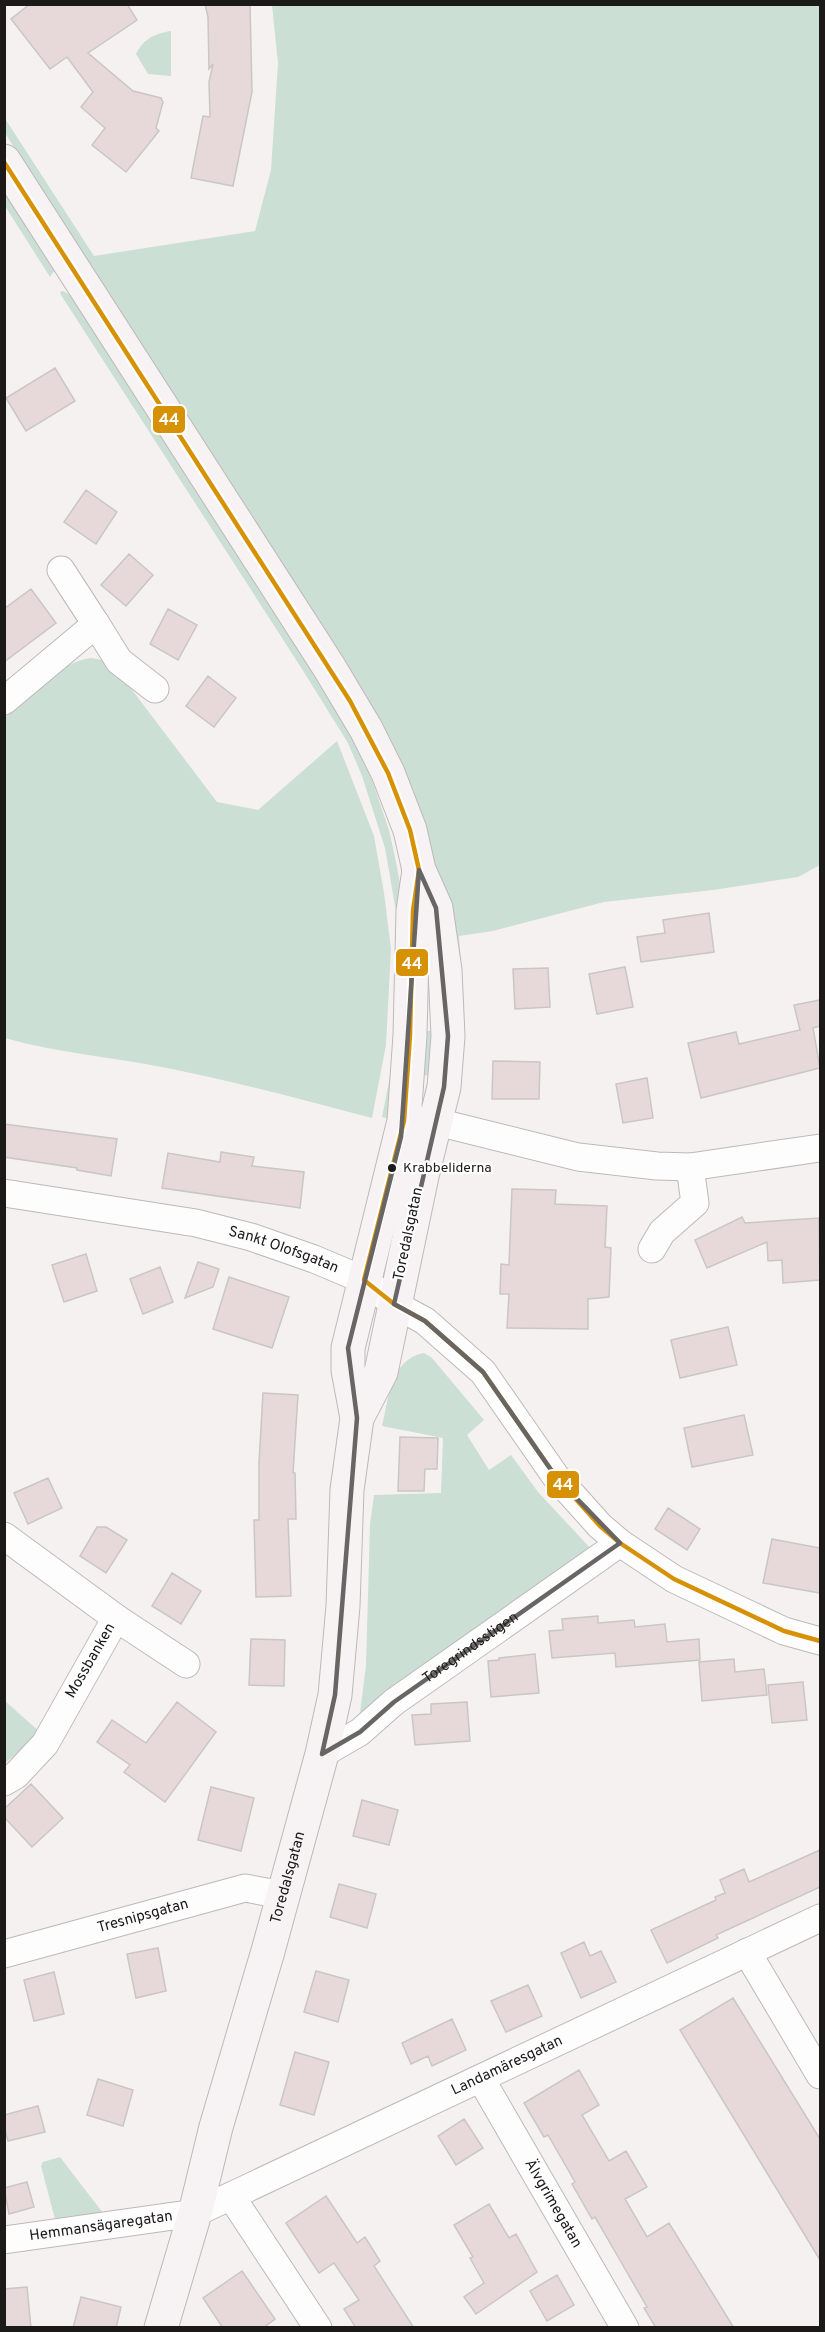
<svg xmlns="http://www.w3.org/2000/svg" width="825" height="2332" font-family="Overpass,sans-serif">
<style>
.green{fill:#cbdfd4}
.building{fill:#e7d9da;stroke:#cac6c6;stroke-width:1.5}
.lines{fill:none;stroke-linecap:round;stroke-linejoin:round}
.street-casing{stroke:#bdb9b9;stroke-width:29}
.secondary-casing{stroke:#bdb9b9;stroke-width:35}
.street{stroke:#fefdfd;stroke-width:27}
.secondary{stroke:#f7f2f3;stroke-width:33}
.bus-1-casing{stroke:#fefefe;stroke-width:9}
.bus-1{stroke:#d69104;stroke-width:4.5}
.marked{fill:none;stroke:#686565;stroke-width:4.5;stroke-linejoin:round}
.bus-dot{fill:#1c1919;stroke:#fefefe;stroke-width:2}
.labels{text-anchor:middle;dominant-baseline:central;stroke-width:4.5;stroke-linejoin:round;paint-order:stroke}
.bus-label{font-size:14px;fill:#1c1919;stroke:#fefefe;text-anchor:start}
.street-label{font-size:15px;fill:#1c1919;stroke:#fefefe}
.line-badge{stroke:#fefefe;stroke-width:2}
.badge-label{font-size:16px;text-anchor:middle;font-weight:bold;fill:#fff}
</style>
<rect width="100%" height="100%" fill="#f6f1f1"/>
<path class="green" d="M 272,5 L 820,5 L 820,865 L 798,877 L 713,890 L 604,902 L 493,931 L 459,936 L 461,965 L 445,912 L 215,460 L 5,133 L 4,117 L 94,256 L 255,231 L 271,170 L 278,63 Z
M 171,31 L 171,76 L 148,74 L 136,54 C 144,39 153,34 171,31 Z
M 4,191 L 52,266 L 54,271 L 50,277 L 5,206 Z
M 63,291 L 72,296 L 324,687 L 349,730 L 372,780 L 389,830 L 396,862 L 401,889 L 395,1120 L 382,1117 L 395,1051 L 397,917 L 385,848 L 362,776 L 348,743 L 302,669 L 61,295 L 60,292 Z
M 91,658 L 102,660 L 117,670 L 217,802 L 258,810 L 337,741 L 374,836 L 384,893 L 391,949 L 386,1045 L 372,1118 C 304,1100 236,1082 167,1068 C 113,1057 57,1053 5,1038 L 4,717 C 30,695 56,663 91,658 Z
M 426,1031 L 433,1031 L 429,1076 L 423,1075 Z
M 424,1353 L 432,1358 L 484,1420 L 467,1435 L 489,1470 L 511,1455 L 538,1492 L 593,1551 L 359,1721 L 366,1665 L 370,1524 L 374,1495 L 441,1493 L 443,1438 L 382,1426 C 389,1399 390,1359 424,1353 Z
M 5,1701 L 41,1733 L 5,1763 Z
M 60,2157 L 103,2213 L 56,2223 L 41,2166 L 43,2162 Z"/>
<path class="building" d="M 30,4 L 127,4 L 137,20 L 88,53 L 133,91 L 161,98 L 163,102 L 156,128 L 159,131 L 126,172 L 92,145 L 105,128 L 81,107 L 93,92 L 67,57 L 50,69 L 11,19 Z
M 205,4 L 250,4 L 252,92 L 233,186 L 191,178 L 203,116 L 210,117 L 209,82 L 213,64 L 209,69 L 208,17 Z
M 55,368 L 75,401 L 26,431 L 6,398 Z
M 86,490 L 117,512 L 96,544 L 64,522 Z
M 129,554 L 153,575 L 126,606 L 101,585 Z
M 31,589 L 56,623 L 4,662 L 4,609 Z
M 168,609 L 197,625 L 178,660 L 150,644 Z
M 208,676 L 236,698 L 214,727 L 186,706 Z
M 709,913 L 714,952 L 641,962 L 637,937 L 665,933 L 663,920 Z
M 625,967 L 633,1007 L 597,1014 L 589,974 Z
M 548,968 L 550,1007 L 515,1009 L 513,969 Z
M 820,1000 L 820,1026 L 813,1028 L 820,1068 L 701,1098 L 688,1043 L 736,1032 L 739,1044 L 800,1030 L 794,1005 Z
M 493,1061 L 540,1062 L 539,1099 L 492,1099 Z
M 647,1078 L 653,1118 L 623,1123 L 616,1084 Z
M 4,1124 L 117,1139 L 111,1176 L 77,1170 L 77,1168 L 4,1157 Z
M 221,1152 L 254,1157 L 252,1166 L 304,1172 L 300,1208 L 162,1188 L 168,1153 L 220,1162 Z
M 512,1189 L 556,1190 L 555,1204 L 607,1206 L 605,1247 L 611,1248 L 609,1297 L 588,1299 L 588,1329 L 507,1328 L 509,1294 L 500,1294 L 501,1264 L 509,1265 Z
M 742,1217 L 745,1223 L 819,1218 L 820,1280 L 783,1283 L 782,1260 L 768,1261 L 767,1242 L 707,1268 L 695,1240 Z
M 86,1254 L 97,1291 L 64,1302 L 52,1265 Z
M 198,1262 L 219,1269 L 213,1287 L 185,1298 Z
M 160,1267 L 173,1302 L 143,1314 L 130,1279 Z
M 229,1277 L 289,1297 L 272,1348 L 213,1329 Z
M 728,1327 L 737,1365 L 680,1378 L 671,1340 Z
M 263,1393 L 298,1395 L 293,1473 L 295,1473 L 296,1519 L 288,1519 L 291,1596 L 256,1597 L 254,1520 L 259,1520 L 259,1463 Z
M 744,1415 L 753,1455 L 692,1467 L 684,1428 Z
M 400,1437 L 438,1438 L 437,1469 L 425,1469 L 424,1491 L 398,1491 Z
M 48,1478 L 62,1508 L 28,1524 L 14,1493 Z
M 668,1508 L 700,1529 L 687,1550 L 655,1529 Z
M 97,1527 L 106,1527 L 127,1540 L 106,1573 L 80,1556 Z
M 772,1539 L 820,1548 L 820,1593 L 763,1583 Z
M 172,1573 L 201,1591 L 181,1624 L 152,1606 Z
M 598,1616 L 598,1623 L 634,1620 L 635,1627 L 665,1624 L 667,1642 L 699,1639 L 700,1660 L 616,1667 L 615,1653 L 552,1658 L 549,1631 L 563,1630 L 562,1619 Z
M 251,1639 L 285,1640 L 284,1686 L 249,1685 Z
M 535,1654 L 539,1693 L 491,1697 L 488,1661 L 499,1660 L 499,1658 Z
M 734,1659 L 735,1672 L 764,1669 L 767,1695 L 702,1701 L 699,1662 Z
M 803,1682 L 807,1720 L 772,1723 L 768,1685 Z
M 177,1702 L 216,1732 L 165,1802 L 124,1772 L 130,1765 L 97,1742 L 112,1720 L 146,1743 Z
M 467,1702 L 470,1741 L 415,1745 L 412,1715 L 431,1714 L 431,1704 Z
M 31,1784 L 63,1818 L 32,1847 L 4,1817 L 4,1809 Z
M 211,1787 L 254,1798 L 241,1851 L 198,1840 Z
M 362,1800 L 398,1810 L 389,1845 L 353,1836 Z
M 820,1850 L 820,1887 L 716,1935 L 718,1938 L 667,1963 L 651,1930 L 716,1900 L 715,1897 L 725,1893 L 720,1880 L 744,1869 L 749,1882 Z
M 339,1884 L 376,1894 L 367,1928 L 330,1917 Z
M 584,1942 L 590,1956 L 601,1951 L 616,1982 L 581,1998 L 561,1953 Z
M 158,1948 L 166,1991 L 136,1998 L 127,1954 Z
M 316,1971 L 349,1980 L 338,2022 L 304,2012 Z
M 54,1972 L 64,2014 L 34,2021 L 24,1980 Z
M 528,1985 L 542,2016 L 506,2032 L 491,2001 Z
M 733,1998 L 820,2139 L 820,2260 L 680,2030 Z
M 452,2019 L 466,2050 L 432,2066 L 428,2056 L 411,2064 L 402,2043 Z
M 295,2052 L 329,2062 L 314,2115 L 280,2105 Z
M 579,2070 L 599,2105 L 582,2115 L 609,2161 L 626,2151 L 647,2187 L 625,2199 L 647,2237 L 669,2223 L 734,2328 L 656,2328 L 644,2308 L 647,2307 L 617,2255 L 595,2217 L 592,2219 L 572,2184 L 575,2182 L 548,2135 L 544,2137 L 524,2103 Z
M 98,2079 L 133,2090 L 123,2126 L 87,2115 Z
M 38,2106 L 45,2132 L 8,2141 L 4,2126 L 4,2115 Z
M 464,2119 L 483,2148 L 456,2165 L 438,2136 Z
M 27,2182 L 34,2207 L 9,2214 L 4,2188 Z
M 326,2196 L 357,2243 L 365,2237 L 380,2261 L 374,2266 L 414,2328 L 356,2328 L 344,2309 L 359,2300 L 334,2263 L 319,2273 L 286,2223 Z
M 489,2204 L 509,2238 L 516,2234 L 537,2272 L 476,2314 L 464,2297 L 484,2283 L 470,2258 L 473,2257 L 454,2225 Z
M 242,2271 L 275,2319 L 263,2328 L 223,2328 L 203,2298 Z
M 557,2275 L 574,2305 L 547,2321 L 530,2291 Z
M 27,2287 L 31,2328 L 4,2328 L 4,2289 Z
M 81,2297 L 121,2307 L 116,2328 L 73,2328 Z"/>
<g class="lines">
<g class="street-casing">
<g id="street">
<path d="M 61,570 L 96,624"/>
<path d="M 4,701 L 96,624 L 119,661 L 155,689"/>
<path d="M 417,1120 L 437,1122 L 578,1157 L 657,1166 L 690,1167 L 820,1148"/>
<path id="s1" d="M 4,1193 L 196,1223 L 251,1237 L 314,1259 L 364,1280 L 394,1304 L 425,1321 L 483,1372 L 556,1477 L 600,1526 L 620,1543 L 674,1579 L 784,1631 L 820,1641"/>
<path d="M 652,1249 L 662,1232 L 695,1203 L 690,1167"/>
<path d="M 4,1536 L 116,1618 L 45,1744 L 16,1775 L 4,1782"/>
<path d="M 116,1618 L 186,1664"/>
<path id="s2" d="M 322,1754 L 360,1732 L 394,1702 L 620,1543"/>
<path d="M 747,1952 L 820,2075"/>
<path id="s3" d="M 4,1954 L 245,1888 L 283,1895"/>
<path id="s4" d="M 481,2079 L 625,2328"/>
<path d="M 231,2196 L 318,2328"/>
<path id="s5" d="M 4,2240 L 195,2213 L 820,1918"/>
</g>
</g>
<g class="secondary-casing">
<g id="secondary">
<path d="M 4,161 L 329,667 L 366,729 L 388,773 L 410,830 L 419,870 L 436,908 L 445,970 L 448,1036 L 444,1087 L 422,1176 L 381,1372 L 357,1418"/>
<path id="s6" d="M 161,2328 L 195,2213 L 216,2127 L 268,1951 L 322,1754 L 335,1695 L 343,1606 L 347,1490 L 357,1418 L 348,1370 L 348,1348 L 404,1121 L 410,1035 L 413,911 L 419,870"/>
</g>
</g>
<use href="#street" class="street"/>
<use href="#secondary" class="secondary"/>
<g class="bus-1-casing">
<path id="bus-1" d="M 4,162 L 350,701 L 388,773 L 410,830 L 419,870 L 413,911 L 410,1035 L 404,1121 L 364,1280 L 394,1304 L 425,1321 L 483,1372 L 556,1477 L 600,1526 L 620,1543 L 674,1579 L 784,1631 L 820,1641"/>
</g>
<use href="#bus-1" class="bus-1"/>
</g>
<path class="marked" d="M 419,870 L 436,908 L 448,1036 L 444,1087 L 394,1304 L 425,1321 L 483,1372 L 556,1477 L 620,1543 L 394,1702 L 360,1732 L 322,1754 L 335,1695 L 357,1418 L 348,1348 L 401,1137 Z"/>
<circle class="bus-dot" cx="392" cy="1168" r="5"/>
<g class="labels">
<g class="bus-label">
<text x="403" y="1168">Krabbeliderna</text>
</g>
<g class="street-label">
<text transform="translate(409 1234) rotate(-78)">Toredalsgatan</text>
<text stroke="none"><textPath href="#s1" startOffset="286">Sankt Olofsgatan</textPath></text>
<text stroke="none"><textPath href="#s2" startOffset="183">Toregrindsstigen</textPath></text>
<text transform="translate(91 1661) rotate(-60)">Mossbanken</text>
<text stroke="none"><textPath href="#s6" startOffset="468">Toredalsgatan</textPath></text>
<text stroke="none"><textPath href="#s3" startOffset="144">Tresnipsgatan</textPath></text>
<text stroke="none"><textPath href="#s5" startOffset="538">Landamäresgatan</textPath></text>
<text stroke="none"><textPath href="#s4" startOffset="144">Älvgrimegatan</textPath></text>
<text stroke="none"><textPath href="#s5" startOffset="98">Hemmansägaregatan</textPath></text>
</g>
</g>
<g class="line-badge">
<rect x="152" y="405" width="34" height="29" rx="6" fill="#d69104"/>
<rect x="395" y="948" width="34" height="29" rx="6" fill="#d69104"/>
<rect x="546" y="1470" width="34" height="29" rx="6" fill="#d69104"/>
</g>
<g class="badge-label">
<text x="169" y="425">44</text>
<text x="412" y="969">44</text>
<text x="563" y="1490">44</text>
</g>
<rect width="825" height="2332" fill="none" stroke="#1c1919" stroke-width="12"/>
</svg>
